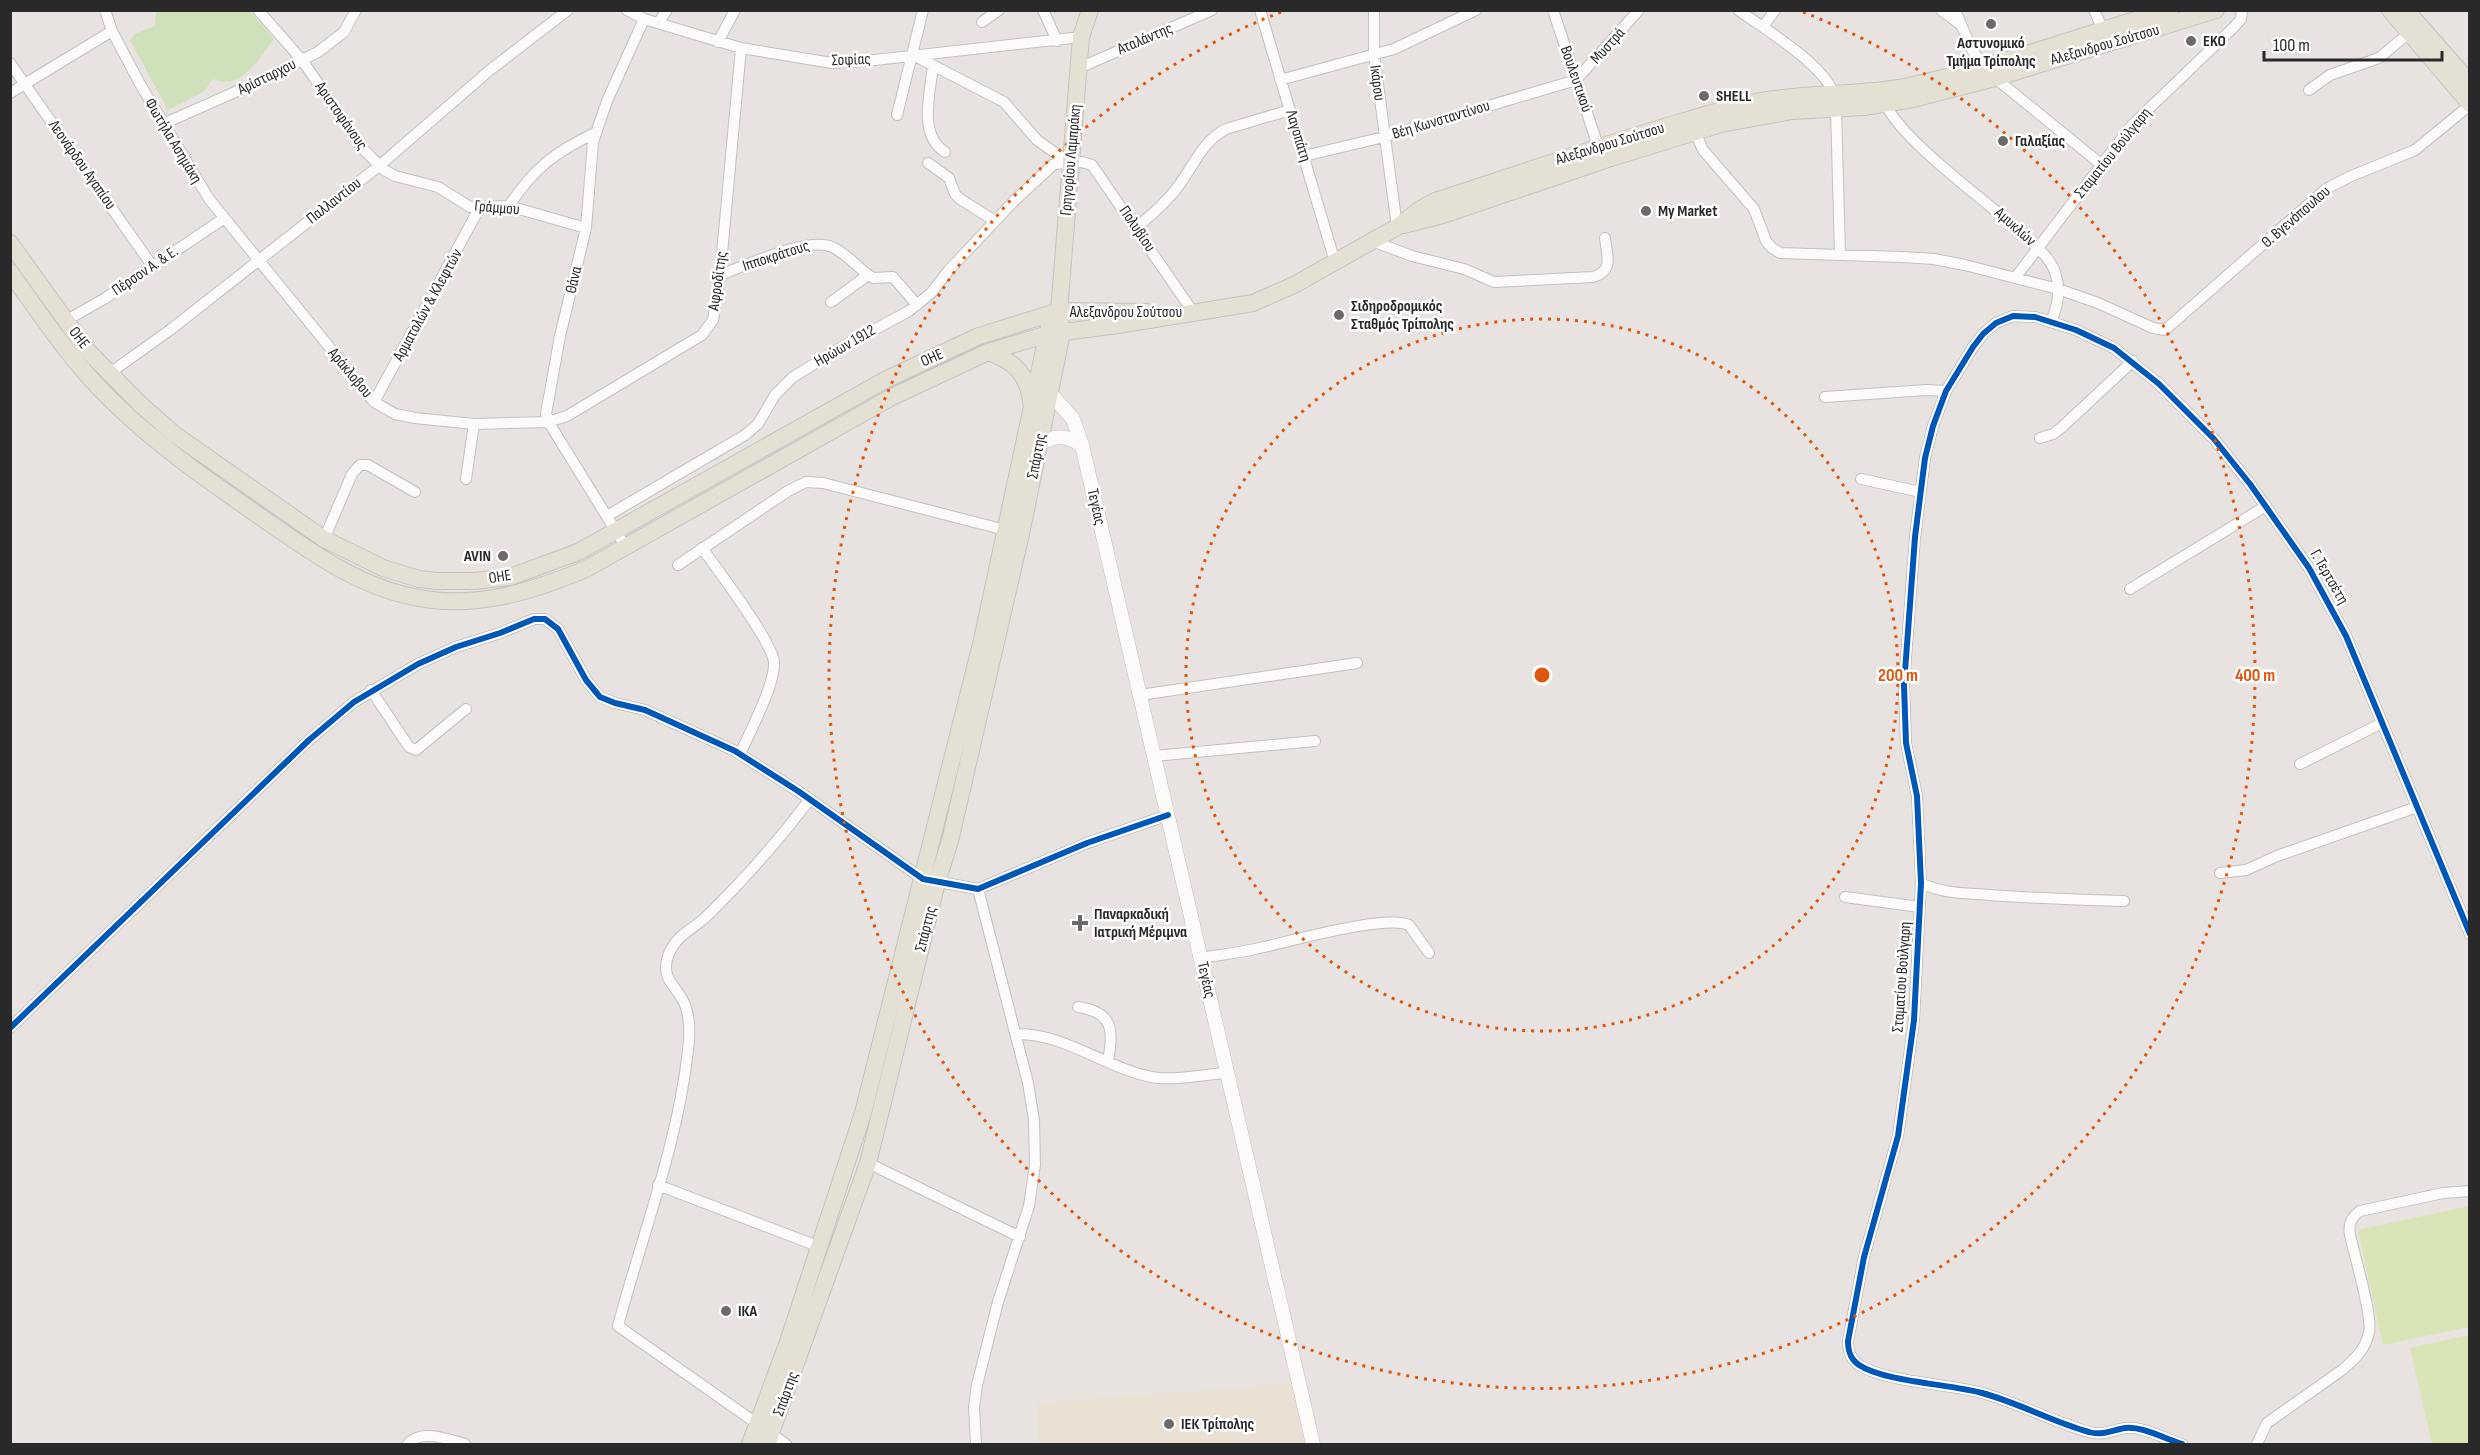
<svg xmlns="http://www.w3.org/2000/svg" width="2480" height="1455" font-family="'Sofia Sans Condensed',sans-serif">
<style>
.education{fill:#eae1d4}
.green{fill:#cee1ba}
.pitch{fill:#d9e5b7}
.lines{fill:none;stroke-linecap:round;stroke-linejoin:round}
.minor-casing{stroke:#c2c0c1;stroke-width:12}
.secondary-casing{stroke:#c2c0c1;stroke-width:15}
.primary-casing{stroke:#c4c2c1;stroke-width:18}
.minor{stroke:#fcfbfa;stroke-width:10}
.secondary{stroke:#fcfbfa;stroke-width:14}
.primary{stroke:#e5e0d4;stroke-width:16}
.cycleway-casing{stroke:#fff;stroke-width:10}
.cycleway{stroke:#0057b8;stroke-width:6}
.ring{fill:none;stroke:#de570d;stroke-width:3;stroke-dasharray:3 6}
.poi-dot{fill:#6c6a69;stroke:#fff;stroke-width:2}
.labels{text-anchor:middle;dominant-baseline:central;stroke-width:5;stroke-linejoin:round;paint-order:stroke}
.street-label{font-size:16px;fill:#292929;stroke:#fff}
.poi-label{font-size:16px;font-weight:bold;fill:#292929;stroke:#fff;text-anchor:start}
.centre{fill:#de570d;stroke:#fff;stroke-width:3}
.ring-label{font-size:18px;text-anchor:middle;font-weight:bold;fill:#de570d;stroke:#fff;stroke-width:5;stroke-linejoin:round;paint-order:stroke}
</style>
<rect width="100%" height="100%" fill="#e8e3e0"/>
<path class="education" d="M 1293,1383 L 1305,1444 L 1038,1444 L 1037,1403 Z"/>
<path class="green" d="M 154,10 L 250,11 L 274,39 C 258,59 242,91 213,79 L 203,92 L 168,110 L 130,40 L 135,34 L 155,26 L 156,14 Z"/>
<path class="pitch" d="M 2469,1206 L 2469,1327 L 2383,1345 L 2358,1230 Z
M 2469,1335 L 2469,1444 L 2432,1444 L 2410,1348 Z"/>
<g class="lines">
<g class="minor-casing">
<path id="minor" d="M 105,10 L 112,31 L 140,84 L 209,199 L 374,402 L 395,414 L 415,418 L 474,424 L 548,422 L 567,416 L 702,335 L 713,320 L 720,275 L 741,48
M 258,10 L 302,60 L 363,149 L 384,170 L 395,176 L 438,187 L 470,207 L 509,206 L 586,228
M 627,10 L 644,19 L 741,48 L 832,63 L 866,61 L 1081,37
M 1043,10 L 1057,41
M 1260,10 L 1335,262
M 1374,10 L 1374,54 L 1397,227
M 1553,10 L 1600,152
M 1738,10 C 1764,28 1814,59 1830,86 C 1835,93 1835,101 1836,109 L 1840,254
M 1941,10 L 1961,25
M 1955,10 L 1972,50 L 1989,73 L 2102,165
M 2094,10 L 2103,30
M 982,22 L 999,10
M 658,23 L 667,10
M 1763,27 L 1775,10
M 718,42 L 735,10
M 913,55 L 1004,102 L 1037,140 L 1071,164
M 10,63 L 153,267
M 933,66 C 930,94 918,135 945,152
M 1079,68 L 1212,10
M 1280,80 L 1394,49 L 1476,10
M 2309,90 L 2330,75 L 2379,58 L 2409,33
M 10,93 L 112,31
M 1884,100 C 1897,139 1993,205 2026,237 C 2037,247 2050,258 2055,272 C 2061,290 2058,305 2051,322
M 897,115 L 923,10
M 163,124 L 260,81 L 318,52 L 344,32 L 356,10
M 1695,132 L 1703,150 L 1754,209 L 1766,241 L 1772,248 L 1780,253 L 1902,257 L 1934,259 L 1965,265 L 2058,289 L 2098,303 L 2153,328 L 2165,330 L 2326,189 L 2349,177 L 2415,150 L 2470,105
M 1304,156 L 1384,137 L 1576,80 L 1639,10
M 928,163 L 949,178 L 955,194 L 960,199 L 995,221
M 509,206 C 533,169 555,152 595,133
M 1136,228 C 1150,216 1165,204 1176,189 C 1193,168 1201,142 1226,129 L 1290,110
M 1372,241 L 1412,256 L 1464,269 L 1494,282 L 1593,277 C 1614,271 1607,256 1605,238
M 720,275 C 745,266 809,236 832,247 C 848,254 858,269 873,278 L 893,277 L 917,305
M 2015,278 L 2132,125 L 2234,27 L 2241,19 L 2242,10
M 831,302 L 868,275
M 65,321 L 104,299 L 223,219
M 107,375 L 170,330 L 379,166 L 490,70 L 568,10
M 1825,397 L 1926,390 L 1946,391
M 374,402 L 480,207
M 2040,438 L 2053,434 L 2061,428 L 2133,361
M 466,479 L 474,424
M 1861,479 L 1921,492
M 607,516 L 745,435 L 758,424 L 775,395 L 793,377 L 842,347 L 909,311 L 931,293 L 949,270 L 1014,201 L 1054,164 L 1082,162 L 1092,165 L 1193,312
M 324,539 L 352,474 L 360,465 L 368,465 L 415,492
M 625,546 L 551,426 L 546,414 L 560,336 L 586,228 L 593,142 L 607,101 L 644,19
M 702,548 C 717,569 772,641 774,662 C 776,682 749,734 740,754
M 678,565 L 788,491 L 806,482 L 823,483 L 1009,531
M 2130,589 L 2266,506
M 371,690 L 409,747 L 416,750 L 466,709
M 1140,695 L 1357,663
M 1154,756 L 1315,741
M 2300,764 L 2382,723
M 2220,873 L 2246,870 L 2277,856 L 2417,807
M 1921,883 C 1943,894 1965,893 1989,895 C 2034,898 2079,900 2124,901
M 1845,897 L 1920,907
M 1201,958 C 1219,955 1237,953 1255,949 C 1285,943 1385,914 1409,925 L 1429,953
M 1078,1007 C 1113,1012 1114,1030 1108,1061
M 10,1028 L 309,740 L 354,702 L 418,664 L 456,647 L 500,633 L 534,619 L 545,619 L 558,629 L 586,680 L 600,697 L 615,703 L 645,710 L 735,751 L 798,791 L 923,879 L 978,889 L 1087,843 L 1168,815
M 1016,1034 C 1067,1033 1108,1071 1158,1078 C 1178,1080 1207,1074 1227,1073
M 868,1163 L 1020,1237
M 658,1185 L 820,1247
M 408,1444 C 421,1428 449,1440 465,1444
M 786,1444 L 618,1326 C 642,1235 678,1144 688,1050 C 690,1035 690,1018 685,1005 C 678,986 660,981 668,956 C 676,934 693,930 708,915 C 745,879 779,840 810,799
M 976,1444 L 974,1407 L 977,1385 L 998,1302 L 1029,1206 L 1035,1165 L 1034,1120 L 1028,1083 L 978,889
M 2182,1444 C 2165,1439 2143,1426 2125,1428 C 2113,1430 2102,1436 2089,1432 C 2053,1422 2019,1403 1982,1393 C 1950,1384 1885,1382 1859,1365 C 1850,1359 1848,1351 1848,1341 L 1864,1257 L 1898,1136 L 1914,1020 L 1921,883 L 1917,796 L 1906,743 L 1904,685 L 1915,537 L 1925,458 L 1933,426 L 1946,391 L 1973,347 L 1983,334 L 1996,323 L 2013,316 L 2035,317 L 2076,330 L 2114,348 L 2159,384 L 2214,439 L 2250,484 L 2309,568 L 2346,636 L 2470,934
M 2257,1444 L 2267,1423 L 2342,1370 C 2354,1360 2366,1349 2369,1332 C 2373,1317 2354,1254 2350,1235 C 2348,1224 2351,1217 2360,1211 L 2443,1193 L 2470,1191"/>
</g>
<g class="secondary-casing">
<path id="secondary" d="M 1050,393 L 1073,419 L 1082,445 L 1313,1444
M 1039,444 C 1057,435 1065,435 1082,445"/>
</g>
<g class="primary-casing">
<path id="primary" d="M 2390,10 L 2470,104
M 2406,10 L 2470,83
M 1404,225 L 1443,215 L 1611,158 L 1721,124 L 1792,111 L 1864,107 L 1913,99 L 1995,78 L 2216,10
M 10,243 L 87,350 L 139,403 L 174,434 L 324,539 L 383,568 L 419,579 L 437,581 L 474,581 L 510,577 L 578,552 L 885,380 L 979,336 L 1059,311 L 1147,312
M 10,272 C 42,317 72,362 111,400 C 158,446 212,483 265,520 C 311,552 358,586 414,597 C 473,610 531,592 586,569 L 892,397 L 988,352 L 1048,334 L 1118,325 L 1253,303 L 1294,285 L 1397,227 L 1419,210 L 1435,201 C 1507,178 1578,153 1651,131 C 1685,121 1720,109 1756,102 C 1806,92 1858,96 1909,86 C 1998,67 2083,34 2170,10
M 988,352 C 1014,361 1028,374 1031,402
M 750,1444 L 788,1342 L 863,1113 L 982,640 L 1049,327
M 767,1444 L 868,1163 L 937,882 L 950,841 L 1021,534 L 1062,333 L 1059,311 L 1081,37 L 1090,10"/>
</g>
<use href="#minor" class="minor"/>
<use href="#secondary" class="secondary"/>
<use href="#primary" class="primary"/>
<g class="cycleway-casing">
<path id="cycleway" d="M 10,1028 L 309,740 L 354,702 L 418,664 L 456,647 L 500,633 L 534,619 L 545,619 L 558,629 L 586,680 L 600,697 L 615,703 L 645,710 L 735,751 L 798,791 L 923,879 L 978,889 L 1087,843 L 1168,815
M 2182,1444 C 2165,1439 2143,1426 2125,1428 C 2113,1430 2102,1436 2089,1432 C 2053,1422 2019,1403 1982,1393 C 1950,1384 1885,1382 1859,1365 C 1850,1359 1848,1351 1848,1341 L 1864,1257 L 1898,1136 L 1914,1020 L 1921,883 L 1917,796 L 1906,743 L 1904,685 L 1915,537 L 1925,458 L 1933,426 L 1946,391 L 1973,347 L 1983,334 L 1996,323 L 2013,316 L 2035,317 L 2076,330 L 2114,348 L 2159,384 L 2214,439 L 2250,484 L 2309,568 L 2346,636 L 2470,934"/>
</g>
<use href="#cycleway" class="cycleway"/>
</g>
<g class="ring">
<circle cx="1542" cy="675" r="356"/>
<path d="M1803 12A713 713 0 1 1 1281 12"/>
</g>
<g class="poi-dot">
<circle cx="1991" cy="24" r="6"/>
<circle cx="2191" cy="41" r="6"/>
<circle cx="1704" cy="96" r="6"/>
<circle cx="2003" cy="141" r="6"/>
<circle cx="1646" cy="211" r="6"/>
<circle cx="1339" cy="315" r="6"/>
<circle cx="503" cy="556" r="6"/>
<path d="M1077 914h6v6h6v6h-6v6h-6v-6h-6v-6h6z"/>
<circle cx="726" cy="1311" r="6"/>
<circle cx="1169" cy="1424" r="6"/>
</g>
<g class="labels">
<g class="street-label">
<text transform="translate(1145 39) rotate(-23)">Αταλάντης</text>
<text transform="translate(2105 45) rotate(-16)">Αλεξανδρου Σούτσου</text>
<text transform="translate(1608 46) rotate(-48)">Μυστρά</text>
<text transform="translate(851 60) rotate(-2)">Σοφίας</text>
<text transform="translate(267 77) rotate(-26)">Αρίσταρχου</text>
<text transform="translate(1576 79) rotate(71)">Βουλευτικού</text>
<text transform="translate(1377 83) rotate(83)">Ικάρου</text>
<text transform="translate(341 116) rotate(55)">Αριστοφάνους</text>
<text transform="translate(1441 120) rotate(-17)">Βέη Κωνσταντίνου</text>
<text transform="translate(1298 136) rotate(73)">Λαγοπάτη</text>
<text transform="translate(173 141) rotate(59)">Φωτήλα Ασημάκη</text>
<text transform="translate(1610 144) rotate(-17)">Αλεξανδρου Σούτσου</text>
<text transform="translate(2113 153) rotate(-51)">Σταματίου Βούλγαρη</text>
<text transform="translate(1071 160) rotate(-85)">Γρηγορίου Λαμπράκη</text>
<text transform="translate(82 165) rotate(55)">Λεονάρδου Αγαπίου</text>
<text transform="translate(334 201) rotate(-38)">Παλλαντίου</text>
<text transform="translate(497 208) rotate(5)">Γράμμου</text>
<text transform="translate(2296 217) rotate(-41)">Θ. Βγενόπουλου</text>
<text transform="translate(2015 227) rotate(42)">Αμυκλών</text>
<text transform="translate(1137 229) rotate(56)">Πολυβίου</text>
<text transform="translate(776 256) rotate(-18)">Ιπποκράτους</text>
<text transform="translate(145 271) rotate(-34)">Πέρσον Α. &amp; Ε.</text>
<text transform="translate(574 280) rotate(-77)">Θάνα</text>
<text transform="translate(718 281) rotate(-82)">Αφροδίτης</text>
<text transform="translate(428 305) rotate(-61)">Αρματολών &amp; Κλεφτών</text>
<text x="1126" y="312">Αλεξανδρου Σούτσου</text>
<text transform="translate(79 338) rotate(52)">ΟΗΕ</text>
<text transform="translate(845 346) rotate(-30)">Ηρώων 1912</text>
<text transform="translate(932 358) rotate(-24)">ΟΗΕ</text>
<text transform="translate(350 373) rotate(50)">Αράκλοβου</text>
<text transform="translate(1037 456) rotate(-79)">Σπάρτης</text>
<text transform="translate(1096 507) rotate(77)">Τεγέας</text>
<text transform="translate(500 577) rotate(-9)">ΟΗΕ</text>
<text transform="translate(2329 577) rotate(60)">Γ. Τερτσέτη</text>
<text transform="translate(926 929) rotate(-76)">Σπάρτης</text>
<text transform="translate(1902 977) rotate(-86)">Σταματίου Βούλγαρη</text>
<text transform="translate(1206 980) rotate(77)">Τεγέας</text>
<text transform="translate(786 1394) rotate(-70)">Σπάρτης</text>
</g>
<g class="poi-label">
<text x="2203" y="41">EKO</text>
<text x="1991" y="43" text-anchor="middle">Αστυνομικό<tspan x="1991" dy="18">Τμήμα Τρίπολης</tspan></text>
<text x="1716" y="96">SHELL</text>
<text x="2015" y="141">Γαλαξίας</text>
<text x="1658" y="211">My Market</text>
<text x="1351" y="306">Σιδηροδρομικός<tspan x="1351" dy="18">Σταθμός Τρίπολης</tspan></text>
<text x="491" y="556" text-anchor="end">AVIN</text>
<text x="1094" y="914">Παναρκαδική<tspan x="1094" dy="18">Ιατρική Μέριμνα</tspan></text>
<text x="738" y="1311">ΙΚΑ</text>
<text x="1181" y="1424">ΙΕΚ Τρίπολης</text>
</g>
</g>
<circle cx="1542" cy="675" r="9" class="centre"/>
<g class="ring-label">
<text x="1898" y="681">200 m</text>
<text x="2255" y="681">400 m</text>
</g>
<rect width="2480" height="1455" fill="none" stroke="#292929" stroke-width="24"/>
<path d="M2264 51v9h178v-9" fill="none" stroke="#292929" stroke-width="3"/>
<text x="2273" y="51" font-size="18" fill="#292929" stroke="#ffffff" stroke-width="4.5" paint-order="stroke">100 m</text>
</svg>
